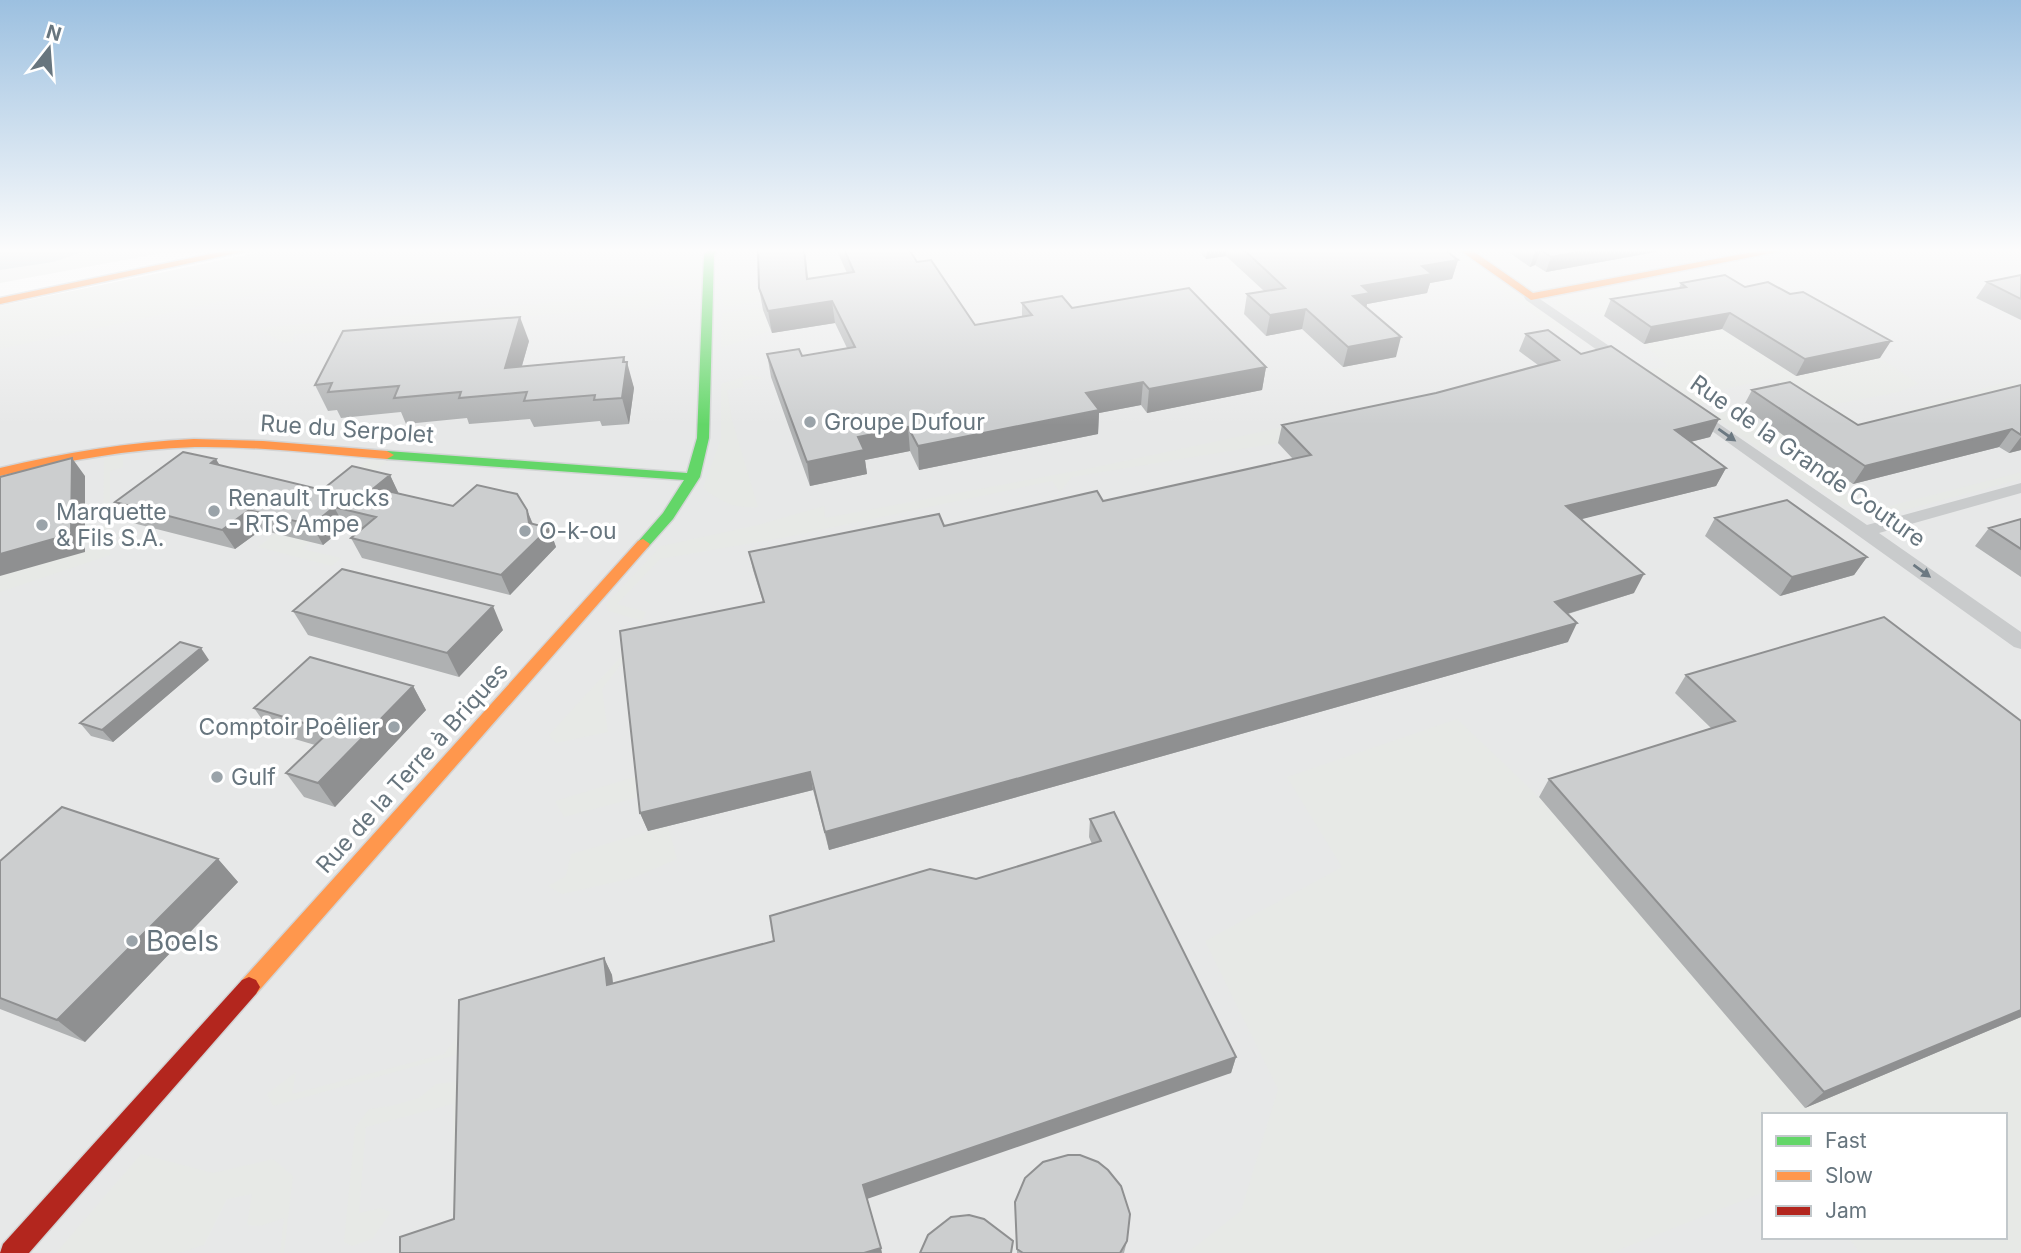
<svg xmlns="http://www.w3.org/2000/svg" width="2021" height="1253" font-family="Inter,sans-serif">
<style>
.built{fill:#e7e8e8;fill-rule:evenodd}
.green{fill:#e7e9e6}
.water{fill:#cad2d4}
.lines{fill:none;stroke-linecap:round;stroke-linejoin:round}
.fast-casing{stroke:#d3d4d5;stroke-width:3}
.slow-casing{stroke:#d3d4d5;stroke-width:3}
.jam-casing{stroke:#d3d4d5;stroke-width:3}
.street{fill:#c9cbcc;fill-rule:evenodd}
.fast{fill:#63d668;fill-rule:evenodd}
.slow{fill:#ff974d;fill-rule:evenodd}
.jam{fill:#b3261e;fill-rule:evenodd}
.wall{fill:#afb1b2}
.shaded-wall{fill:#8f9091}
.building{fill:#cccecf;stroke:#8f9091;stroke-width:2}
.oneway{fill:#6c7982}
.poi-dot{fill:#9aa3a9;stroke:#fff;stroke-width:2.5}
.labels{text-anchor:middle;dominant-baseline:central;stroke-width:7;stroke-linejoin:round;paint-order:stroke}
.poi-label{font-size:23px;fill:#67757e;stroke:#fff;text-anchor:start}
.street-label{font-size:23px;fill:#67757e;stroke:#fff}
.near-poi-label{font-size:28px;fill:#67757e;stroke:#fff;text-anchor:start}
</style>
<rect width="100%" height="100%" fill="#f8f8f8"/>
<path class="built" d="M 276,249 L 2021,249 L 2021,1253 L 0,1253 L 0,306 ZM 1764,1115 L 2005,1115 L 2005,1237 L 1764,1237 Z"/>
<path class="green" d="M 0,249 L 184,249 L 0,283 Z
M 276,249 L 615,249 L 582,252 L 578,263 L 569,265 L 293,286 L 0,349 L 0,306 Z
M 663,249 L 691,249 L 700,258 L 701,288 L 691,290 L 650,281 L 651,276 L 660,275 Z
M 805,249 L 963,249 L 974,263 L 972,269 L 724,307 L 719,285 L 754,282 L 755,288 L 808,284 Z
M 1443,249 L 1455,249 L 1567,328 L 1564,337 L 1520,303 L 1501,296 L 1504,293 Z
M 1473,249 L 1504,249 L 1532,268 L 1527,283 L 1523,284 Z
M 1697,273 L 1707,280 L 1654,286 L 1796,376 L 1880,358 L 1919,384 L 1899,392 L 1830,405 L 1859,424 L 2009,381 L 2021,388 L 1850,435 L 1761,450 L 1712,416 L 1735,409 L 1777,435 L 1817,423 L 1800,395 L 1772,378 L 1709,393 L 1709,403 L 1695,405 L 1645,370 L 1669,367 L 1644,344 L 1684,336 L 1644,309 L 1604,316 L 1594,312 L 1570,315 L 1556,304 L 1557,298 Z
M 639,290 L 665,293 L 661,304 L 634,312 L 633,308 L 294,334 L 293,342 L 283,343 L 259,328 L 638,295 Z
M 823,299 L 764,313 L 770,329 L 767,332 L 721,348 L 722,313 Z
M 750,375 L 765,378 L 742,381 L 744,387 L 727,390 L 732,420 L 758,507 C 735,509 721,502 703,488 L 721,439 L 721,384 Z
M 1405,401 L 1278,443 L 1072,477 L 1060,492 L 1052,481 L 782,538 L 660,559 L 617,604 L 646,612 L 642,621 L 609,611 L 605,605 L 661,546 L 758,525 L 824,506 L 825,518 L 1091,468 Z
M 1808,451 L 1853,484 L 1837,490 L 1879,509 L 2021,472 L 2021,479 L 1886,515 L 1845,506 L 1771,458 Z
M 123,455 L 123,467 L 110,471 L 110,555 L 0,592 L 0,576 L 103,546 L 104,459 Z
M 368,460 L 388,461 L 297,538 L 310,542 L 302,549 L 341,558 L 332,566 L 258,547 Z
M 627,650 L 628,663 L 621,664 L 602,689 L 608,732 L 556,743 L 549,735 Z
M 1457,719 L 1539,797 L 1805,1107 L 2021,1017 L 2021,1253 L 1860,1253 L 1848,1237 L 2005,1237 L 2005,1115 L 1764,1115 L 1764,1192 L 1611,1253 L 1187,1253 L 1241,1211 L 1278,1089 L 1205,941 L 1342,867 L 1287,777 Z
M 641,775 L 643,796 L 564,817 L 555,801 Z
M 668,826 L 677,859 L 633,878 L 562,894 L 548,886 L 566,876 L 571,854 Z
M 455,1039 L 470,1044 L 470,1051 L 273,1106 L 267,1094 L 296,1072 L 292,1094 L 444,1054 Z
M 469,1080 L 453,1224 L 453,1104 L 366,1127 L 359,1213 L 381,1208 L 391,1212 L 372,1239 L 352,1246 L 344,1242 L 355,1128 L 369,1109 L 391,1106 L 419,1098 L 436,1084 Z
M 141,1154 L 213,1173 L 273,1159 L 293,1176 L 284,1253 L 280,1253 L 284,1218 L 260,1226 L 247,1225 L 252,1194 L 227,1199 L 204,1245 L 179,1253 L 56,1253 Z"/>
<path class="water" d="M 0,249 L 92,249 L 53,262 L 0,270 Z"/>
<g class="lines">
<g class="fast-casing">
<path id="fast" d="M 708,249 L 719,249 L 714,255 L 709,438 L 700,477 L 673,519 L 648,547 L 643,549 L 636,544 L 663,513 L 684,480 L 387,459 L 380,455 L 387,451 L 687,473 L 697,438 L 704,255 Z"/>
</g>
<g class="slow-casing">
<path id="slow" d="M 234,249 L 255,249 L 0,304 L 0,298 Z
M 1458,249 L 1470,249 L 1533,293 L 1769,249 L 1792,249 L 1531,300 Z
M 194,439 L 263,441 L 387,451 L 394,455 L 387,459 C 323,454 259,446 195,447 C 129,449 64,461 0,476 L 0,468 C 64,453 128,442 194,439 Z
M 643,539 L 650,544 L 648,547 L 256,994 L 249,997 L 242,994 L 238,987 L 242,980 L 638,541 Z"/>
</g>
<g class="jam-casing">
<path id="jam" d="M 249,977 L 256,980 L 260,987 L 256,994 L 29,1253 L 0,1253 L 3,1244 L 242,980 Z"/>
</g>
<path class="street" d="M 1531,293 L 1627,358 L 1629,361 L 1627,364 L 1617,364 L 1526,300 L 1524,297 Z
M 1696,408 L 1867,525 L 2021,483 L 2021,493 L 1879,533 L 2021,632 L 2021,649 L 2014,647 L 1691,416 L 1688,413 Z"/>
<use href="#fast" class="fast"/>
<use href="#slow" class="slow"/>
<use href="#jam" class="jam"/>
</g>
<path class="wall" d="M 758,249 L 805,249 L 808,279 L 847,273 L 836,249 L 909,249 L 917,262 L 975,325 L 1022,317 L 1022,303 L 1072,308 L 1266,367 L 1262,390 L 1147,413 L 1141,405 L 1099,413 L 1098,434 L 919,470 L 910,451 L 865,460 L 867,474 L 810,486 L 771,377 L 767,354 L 802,356 L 847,348 L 835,323 L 772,333 L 763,310 L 759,288 Z
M 1197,249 L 1444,249 L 1458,260 L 1452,279 L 1430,283 L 1427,293 L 1367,304 L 1366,307 L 1396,357 L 1343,367 L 1302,329 L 1266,336 L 1244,314 L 1247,294 L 1264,291 L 1226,256 L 1206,259 Z
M 1504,249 L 1672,249 L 1546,272 L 1535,265 L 1530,267 Z
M 2021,275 L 2021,320 L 1976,298 L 1987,282 Z
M 1681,283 L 1745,287 L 1880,358 L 1796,376 L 1722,329 L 1644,344 L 1604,316 L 1611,299 L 1679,288 Z
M 1526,334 L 1581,354 L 1719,419 L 1710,437 L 1690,442 L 1726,468 L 1716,486 L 1580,519 L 1634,593 L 1568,614 L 1568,642 L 829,850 L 813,790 L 648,831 L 640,813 L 763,602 L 753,570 L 749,552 L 944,526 L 1103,501 L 1293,459 L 1278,443 L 1282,425 L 1436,393 L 1538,365 L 1519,351 Z
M 529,341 L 522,366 L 625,362 L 634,388 L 629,424 L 602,426 L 600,421 L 534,427 L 530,419 L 469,424 L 467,418 L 406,424 L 401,412 L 341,418 L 337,410 L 328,411 L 315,385 Z
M 2021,385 L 2021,450 L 2009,453 L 1999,447 L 1853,484 L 1743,407 L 1752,390 L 1858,425 Z
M 220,466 L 322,490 L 390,475 L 398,493 L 453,506 L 527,510 L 533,524 L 549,528 L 556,547 L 510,595 L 362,558 L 351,538 L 360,531 L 345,527 L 323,545 L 261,530 L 235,549 L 129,522 L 115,502 Z
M 1715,518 L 1867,557 L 1854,575 L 1780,596 L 1705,536 Z
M 2021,519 L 2021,577 L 1975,546 L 1989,528 Z
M 293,611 L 503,630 L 459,677 L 308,635 Z
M 209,660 L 113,742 L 91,736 L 80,723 Z
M 1686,675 L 2021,721 L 2021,1017 L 1805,1108 L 1539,797 L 1549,779 L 1711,728 L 1675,693 Z
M 413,686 L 426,710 L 335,807 L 304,797 L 286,773 L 315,745 L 271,732 L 254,708 Z
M 1090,819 L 1236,1057 L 1231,1073 L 454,1219 L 604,958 L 612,975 L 613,984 L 774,941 L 1092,844 L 1089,837 Z
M 218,859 L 238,882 L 85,1042 L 0,1009 L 0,861 Z
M 1015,1202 L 1127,1241 L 1124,1253 L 1017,1253 Z"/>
<path class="shaded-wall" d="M 1207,249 L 1227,249 L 1226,256 L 1206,259 Z
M 1592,249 L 1672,249 L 1546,272 L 1551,257 Z
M 1541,250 L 1535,265 L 1530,267 L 1535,251 Z
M 1458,260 L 1452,279 L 1430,283 L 1427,293 L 1367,304 L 1365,313 L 1353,296 L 1362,286 L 1422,266 Z
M 832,301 L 835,323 L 772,333 L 768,311 Z
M 1306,309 L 1302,329 L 1266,336 L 1270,315 Z
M 1730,313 L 1722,329 L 1644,344 L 1651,327 Z
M 520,317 L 529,341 L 514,393 L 505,368 Z
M 1401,337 L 1396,357 L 1343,367 L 1348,347 Z
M 1891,341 L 1880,358 L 1796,376 L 1805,359 Z
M 624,357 L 626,366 L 627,362 L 634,388 L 629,424 L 622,398 Z
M 1266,367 L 1262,390 L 1147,413 L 1149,389 Z
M 1143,382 L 1141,405 L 1099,413 L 1098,434 L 919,470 L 918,446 L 1086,393 Z
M 1719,419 L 1710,437 L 1666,448 L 1675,430 Z
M 908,427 L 910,451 L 865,460 L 867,474 L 810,486 L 807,462 L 858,437 Z
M 2012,429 L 1999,447 L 1853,484 L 1865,466 Z
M 2021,437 L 2021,450 L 2009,453 Z
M 72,458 L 85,476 L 85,552 L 0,576 L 0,554 Z
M 216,459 L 228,479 L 211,463 Z
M 1726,468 L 1716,486 L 1558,525 L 1566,506 Z
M 390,475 L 399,494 L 374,488 Z
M 334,507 L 345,527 L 323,545 L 312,525 Z
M 249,510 L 261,530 L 235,549 L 222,530 Z
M 527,510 L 535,530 L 549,528 L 556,547 L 510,595 L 501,575 L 529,523 Z
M 1867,557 L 1854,575 L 1780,596 L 1792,577 Z
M 1644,574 L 1634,593 L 1547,620 L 1555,602 Z
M 493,606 L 503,630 L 459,677 L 447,653 Z
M 1577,623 L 1568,642 L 829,850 L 825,832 Z
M 201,648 L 209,660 L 113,742 L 102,730 Z
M 413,686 L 426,710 L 335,807 L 318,783 Z
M 810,772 L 813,790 L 648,831 L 640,813 Z
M 218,859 L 238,882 L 85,1042 L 57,1020 Z
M 604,958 L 612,975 L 615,1002 L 607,985 Z
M 2021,1010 L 2021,1017 L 1805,1108 L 1824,1092 Z
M 1236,1057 L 1231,1073 L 867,1199 L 863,1185 Z
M 881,1248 L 882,1253 L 864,1253 Z"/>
<path class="building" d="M 758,249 L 804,249 L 807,279 L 854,272 L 844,249 L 909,249 L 917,262 L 931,260 L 975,325 L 1032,315 L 1022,303 L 1062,296 L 1072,308 L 1189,288 L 1266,367 L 1149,389 L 1143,382 L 1086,393 L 1099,410 L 918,446 L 908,427 L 858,437 L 864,450 L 807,462 L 767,354 L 799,349 L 802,356 L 855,347 L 832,301 L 768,311 L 759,288 Z
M 1243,249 L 1444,249 L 1458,260 L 1422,266 L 1432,274 L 1362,286 L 1370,293 L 1353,296 L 1401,337 L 1348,347 L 1306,309 L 1270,315 L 1247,294 L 1285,288 Z
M 1533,249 L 1592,249 L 1551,257 L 1541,250 L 1535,251 Z
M 1725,275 L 1745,287 L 1768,282 L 1790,294 L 1803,292 L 1891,341 L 1805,359 L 1730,313 L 1651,327 L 1611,299 L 1686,287 L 1681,283 Z
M 2021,275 L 2021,299 L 1987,282 Z
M 520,317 L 505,368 L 624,357 L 623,362 L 627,362 L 622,398 L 594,400 L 595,395 L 524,401 L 527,392 L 459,398 L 461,392 L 394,398 L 399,386 L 328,392 L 332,383 L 315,385 L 343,331 Z
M 1548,330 L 1581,354 L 1611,346 L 1719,419 L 1675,430 L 1726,468 L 1566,506 L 1644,574 L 1555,602 L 1577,623 L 825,832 L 810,772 L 640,813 L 620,631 L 764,602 L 749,552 L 939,514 L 944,526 L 1097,491 L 1103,501 L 1311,455 L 1282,425 L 1436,393 L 1559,360 L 1526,334 Z
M 1790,382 L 1858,425 L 2021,385 L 2021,435 L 2012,429 L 1865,466 L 1752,390 Z
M 183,452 L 216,459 L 211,463 L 322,490 L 352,466 L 390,475 L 374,488 L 453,506 L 477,485 L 517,494 L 527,510 L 529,523 L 549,528 L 501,575 L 351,538 L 376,517 L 334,507 L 312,525 L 249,510 L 222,530 L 115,502 Z
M 72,458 L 71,534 L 0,554 L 0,477 Z
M 1787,500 L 1867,557 L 1792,577 L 1715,518 Z
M 2021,519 L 2021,549 L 1989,528 Z
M 342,569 L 493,606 L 447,653 L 293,611 Z
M 1884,617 L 2021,721 L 2021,1010 L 1824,1092 L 1549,779 L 1735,721 L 1686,675 Z
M 180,642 L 201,648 L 102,730 L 80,723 Z
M 310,657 L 413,686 L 318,783 L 286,773 L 330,731 L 254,708 Z
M 62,807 L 218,859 L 57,1020 L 0,998 L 0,861 Z
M 1114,812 L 1236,1057 L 863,1185 L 881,1248 L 864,1253 L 400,1253 L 400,1237 L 454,1219 L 459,1000 L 604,958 L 607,985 L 774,941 L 770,916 L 930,869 L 976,879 L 1101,841 L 1090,819 Z
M 1068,1155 L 1080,1155 L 1098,1162 L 1108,1170 L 1121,1186 L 1130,1214 L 1127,1241 L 1120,1253 L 1023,1253 L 1017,1249 L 1015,1202 L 1025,1178 L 1043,1162 Z
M 969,1215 L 984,1219 L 1013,1241 L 1011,1253 L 920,1253 L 928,1235 L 951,1217 Z"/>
<defs><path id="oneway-solid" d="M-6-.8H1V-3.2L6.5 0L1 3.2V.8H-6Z" transform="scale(1.75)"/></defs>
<g class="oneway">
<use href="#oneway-solid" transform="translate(1727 435) rotate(35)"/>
<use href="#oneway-solid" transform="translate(1922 571) rotate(36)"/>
</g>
<linearGradient id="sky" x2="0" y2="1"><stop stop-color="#9cc0e0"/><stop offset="0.59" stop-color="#fcfcfc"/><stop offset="1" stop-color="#fcfcfc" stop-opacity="0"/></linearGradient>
<rect width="2021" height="425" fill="url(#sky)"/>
<g class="poi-dot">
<circle cx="810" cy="422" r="7"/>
<circle cx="214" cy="511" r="7"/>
<circle cx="42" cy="525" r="7"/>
<circle cx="525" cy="531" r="7"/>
<circle cx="394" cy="727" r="7"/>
<circle cx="217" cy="777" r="7"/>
<circle cx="132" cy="941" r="7"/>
</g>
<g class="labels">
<g class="poi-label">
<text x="824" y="422">Groupe Dufour</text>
<text x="228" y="498">Renault Trucks<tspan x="228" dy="26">- RTS Ampe</tspan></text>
<text x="56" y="512">Marquette<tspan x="56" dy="26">&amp; Fils S.A.</tspan></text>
<text x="539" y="531">O-k-ou</text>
<text x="380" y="727" text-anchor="end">Comptoir Poêlier</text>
<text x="231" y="777">Gulf</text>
</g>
<g class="street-label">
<text transform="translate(347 429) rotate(4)">Rue du Serpolet</text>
<text transform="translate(1808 461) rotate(35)">Rue de la Grande Couture</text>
<text transform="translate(412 768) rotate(-48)">Rue de la Terre à Briques</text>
</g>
<g class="near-poi-label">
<text x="146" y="941">Boels</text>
</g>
</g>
<rect x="1762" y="1113" width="245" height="126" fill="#ffffff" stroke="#c2c8cb" stroke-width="2"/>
<rect x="1776" y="1136" width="35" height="10" fill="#63d668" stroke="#c2c8cb" stroke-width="2"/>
<text x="1825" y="1148" font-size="21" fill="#67757e">Fast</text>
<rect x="1776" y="1171" width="35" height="10" fill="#ff974d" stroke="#c2c8cb" stroke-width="2"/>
<text x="1825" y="1183" font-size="21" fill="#67757e">Slow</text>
<rect x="1776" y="1206" width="35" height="10" fill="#b3261e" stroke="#c2c8cb" stroke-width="2"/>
<text x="1825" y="1218" font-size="21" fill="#67757e">Jam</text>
<g transform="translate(49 49) rotate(17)" stroke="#ffffff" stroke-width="5" paint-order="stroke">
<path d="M0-5L12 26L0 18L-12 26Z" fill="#67757e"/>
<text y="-10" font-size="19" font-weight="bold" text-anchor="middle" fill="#67757e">N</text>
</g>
</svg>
